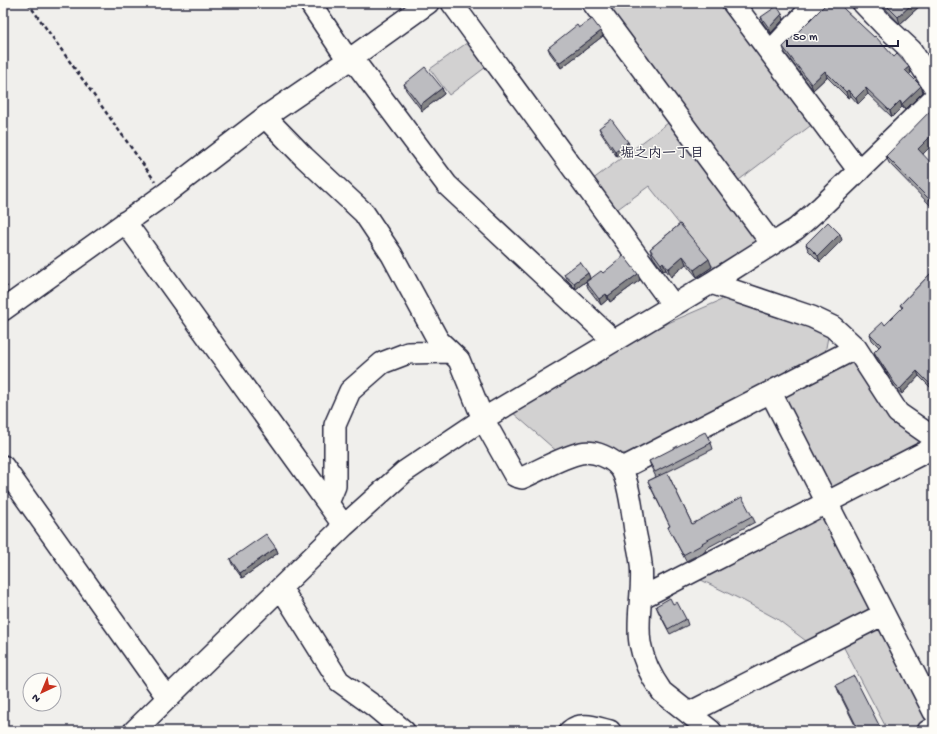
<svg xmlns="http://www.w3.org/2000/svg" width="937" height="734" font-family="'Gochi Hand','Klee One',sans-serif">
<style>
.green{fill:#d2d1d1;stroke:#7a7a86}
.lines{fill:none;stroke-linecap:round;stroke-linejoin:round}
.minor-casing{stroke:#22223b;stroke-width:24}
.path{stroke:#22223b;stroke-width:2.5;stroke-dasharray:4 3;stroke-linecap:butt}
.minor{stroke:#fdfcf7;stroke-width:21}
.wall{fill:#a2a2a5;stroke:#22223b}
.shaded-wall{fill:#848486;stroke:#22223b}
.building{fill:#bcbcc0;stroke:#22223b}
.labels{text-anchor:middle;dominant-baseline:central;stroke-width:3;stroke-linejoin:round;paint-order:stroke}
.neighbourhood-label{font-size:14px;font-weight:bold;fill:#22223b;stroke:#fdfcf7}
</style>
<rect width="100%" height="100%" fill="#f0efec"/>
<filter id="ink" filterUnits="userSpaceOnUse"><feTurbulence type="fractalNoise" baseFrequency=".025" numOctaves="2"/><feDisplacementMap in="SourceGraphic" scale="8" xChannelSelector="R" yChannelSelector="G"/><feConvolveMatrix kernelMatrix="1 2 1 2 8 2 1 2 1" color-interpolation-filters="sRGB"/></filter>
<g filter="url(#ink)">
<path class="green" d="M 601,3 L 726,3 L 814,123 L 735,183 Z
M 471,40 L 490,64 L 449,95 L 430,69 Z
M 672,120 L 758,243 L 715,269 L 649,186 L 615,211 L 592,180 Z
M 726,298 L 823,331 L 828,337 L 824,358 L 634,456 L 586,445 L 560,454 L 512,412 L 645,333 Z
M 849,360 L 856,362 L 924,444 L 832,494 L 782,395 Z
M 822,513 L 875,607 L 810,644 L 777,619 L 744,601 L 697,578 Z
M 881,626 L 930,718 C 920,734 905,731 888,731 L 842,644 Z"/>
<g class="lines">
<g class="minor-casing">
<path id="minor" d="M 310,3 L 342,51 L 358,66 L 447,185 L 613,340
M 452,3 L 673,305
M 593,3 L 772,244
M 733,3 L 859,171
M 863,3 L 884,25 L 911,50 L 934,86
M 770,52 L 815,3
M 265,117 L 304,157 L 364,213 L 392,255 L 438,340 L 459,360 L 483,419 L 515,476 L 522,478 C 538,471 564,456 581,453 C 594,450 613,458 621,469 C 629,481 633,516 635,531 C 637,542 640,553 641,564 C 644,589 636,619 640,643 C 643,660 652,678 662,692 L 711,731
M 125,222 L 344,526
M 711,283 L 812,317 L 833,327 L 856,348 L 898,413 L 934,438
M 3,310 L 165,194 L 265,117 L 350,59 L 428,3
M 771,393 L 934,712
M 3,466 L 167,697
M 621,469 L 856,348
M 328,503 L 335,486 L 335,425 L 350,391 L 382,363 L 408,353 L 450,352
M 281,588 L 339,681 L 374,706 L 404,731
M 641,598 L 927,451 L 934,445
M 689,713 L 884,614
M 134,731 L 344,526 L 404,472 L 483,419 L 711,283 L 796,229 L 822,206 L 934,98
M 570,731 C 581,721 597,728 610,731
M 928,731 L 934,728"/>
</g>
<path class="path" d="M 28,3 L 155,181
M 3,280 L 7,287"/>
<use href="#minor" class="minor"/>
</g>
<path class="wall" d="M 880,3 L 923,3 L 900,24 Z
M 845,10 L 894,57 L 909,67 L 911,73 L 909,74 L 921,86 L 923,92 L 905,110 L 902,107 L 892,117 L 868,94 L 858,104 L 851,96 L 848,98 L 827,77 L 813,90 L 785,53 L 783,47 Z
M 782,14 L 784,19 L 771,33 L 763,23 L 761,17 Z
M 579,28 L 601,31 L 603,36 L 561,68 L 550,53 L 548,48 Z
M 404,84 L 442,88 L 444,94 L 422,111 L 406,90 Z
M 599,128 L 628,142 L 630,148 L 617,157 L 601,133 Z
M 923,154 L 933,208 L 889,163 L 886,156 Z
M 680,224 L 712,267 L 697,277 L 686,264 L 671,277 L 666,270 L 663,271 L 653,257 L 650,249 Z
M 842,240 L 820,262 L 808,250 L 806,244 Z
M 934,270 L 934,391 L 919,376 L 902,394 L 897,390 L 876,357 L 874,352 L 879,347 L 872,340 L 870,334 L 885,325 L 902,308 L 900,305 Z
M 588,273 L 590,278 L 576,289 L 566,279 L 564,274 Z
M 603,273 L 640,280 L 610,302 L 608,299 L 601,305 L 588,288 L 586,282 Z
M 711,443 L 713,449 L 667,472 L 692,524 L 752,516 L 755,522 L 705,549 L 706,551 L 686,561 L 671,533 L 668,527 L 670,526 L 651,488 L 648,481 L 656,477 L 651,467 L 649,461 Z
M 276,548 L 278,553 L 242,578 L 232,564 L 230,559 Z
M 656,606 L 686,619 L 688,625 L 670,634 L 658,611 Z
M 836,685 L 881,729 L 882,731 L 858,731 L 839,693 Z"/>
<path class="shaded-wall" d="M 913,3 L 923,3 L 900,24 L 898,17 Z
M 782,14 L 784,19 L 771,33 L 769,28 Z
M 601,31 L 603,36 L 561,68 L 559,63 Z
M 909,67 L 911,73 L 908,76 L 905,70 Z
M 825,71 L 827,77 L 813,90 L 811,84 Z
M 921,86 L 923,92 L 905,110 L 902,104 Z
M 442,88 L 444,94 L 422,111 L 420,105 Z
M 866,88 L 868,94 L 858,104 L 856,98 Z
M 848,90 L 851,96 L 848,98 L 846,92 Z
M 900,101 L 902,107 L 892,117 L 890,111 Z
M 934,133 L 934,143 L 921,156 L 918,149 Z
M 628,142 L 630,148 L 617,157 L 615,151 Z
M 934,197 L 934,206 L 933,208 L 930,200 Z
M 840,234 L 842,240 L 820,262 L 818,256 Z
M 683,256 L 686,264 L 671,277 L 668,269 Z
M 709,259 L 712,267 L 697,277 L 694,270 Z
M 663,262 L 666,270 L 663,271 L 661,264 Z
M 588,273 L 590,278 L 576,289 L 574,283 Z
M 638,274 L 640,280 L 610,302 L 608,296 Z
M 606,294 L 608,299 L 601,305 L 599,299 Z
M 917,371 L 919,376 L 902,394 L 900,389 Z
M 276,548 L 278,553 L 242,578 L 240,573 Z"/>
<path class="building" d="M 827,3 L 839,3 L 845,10 L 874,37 L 875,36 L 894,57 L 897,54 L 909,67 L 905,70 L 921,86 L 902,104 L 900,101 L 890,111 L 866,88 L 856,98 L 848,90 L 846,92 L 825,71 L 811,84 L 783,47 Z
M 884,3 L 913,3 L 898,17 Z
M 777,6 L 782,14 L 769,28 L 761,17 Z
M 592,19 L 601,31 L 559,63 L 548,48 L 577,25 L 579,28 Z
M 425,67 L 442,88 L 420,105 L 404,84 Z
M 934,107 L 934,133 L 918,149 L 934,166 L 934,197 L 930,200 L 886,156 Z
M 611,119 L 628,142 L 615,151 L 599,128 Z
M 828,222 L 840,234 L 818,256 L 806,244 Z
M 680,224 L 709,259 L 694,270 L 683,256 L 668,269 L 663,262 L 661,264 L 650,249 Z
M 624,256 L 638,274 L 608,296 L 606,294 L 599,299 L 586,282 L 601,271 L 603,273 Z
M 580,262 L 588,273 L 574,283 L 564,274 Z
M 934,270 L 934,309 L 932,311 L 934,313 L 934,386 L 933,387 L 917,371 L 900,389 L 895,384 L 874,352 L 881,345 L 870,334 L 883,322 L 885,325 L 903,307 L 900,305 Z
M 705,432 L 711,443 L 655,472 L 649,461 Z
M 667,472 L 692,524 L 742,497 L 752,516 L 702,543 L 703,544 L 683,555 L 668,527 L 670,526 L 648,481 Z
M 266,534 L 276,548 L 240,573 L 230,559 Z
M 670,598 L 673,604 L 677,602 L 686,619 L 668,629 L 656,606 Z
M 854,676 L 881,729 L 877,731 L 859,731 L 836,685 Z"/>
</g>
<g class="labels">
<g class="neighbourhood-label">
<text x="662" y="154">堀之内一丁目</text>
</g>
</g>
<rect width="937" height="734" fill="none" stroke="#fdfcf7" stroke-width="16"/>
<rect x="8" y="8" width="921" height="718" fill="none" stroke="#22223b" stroke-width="1.5" filter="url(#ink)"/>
<g transform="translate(42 692) rotate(224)"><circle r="19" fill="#fdfcf7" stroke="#a5a5ac"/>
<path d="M0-3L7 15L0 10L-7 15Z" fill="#c8321e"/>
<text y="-6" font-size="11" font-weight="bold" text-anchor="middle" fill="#22223b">N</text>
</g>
<path d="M787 40v6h111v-6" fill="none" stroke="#22223b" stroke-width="2"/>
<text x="793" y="40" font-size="12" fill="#22223b" stroke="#fdfcf7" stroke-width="3" paint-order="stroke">50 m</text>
</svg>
